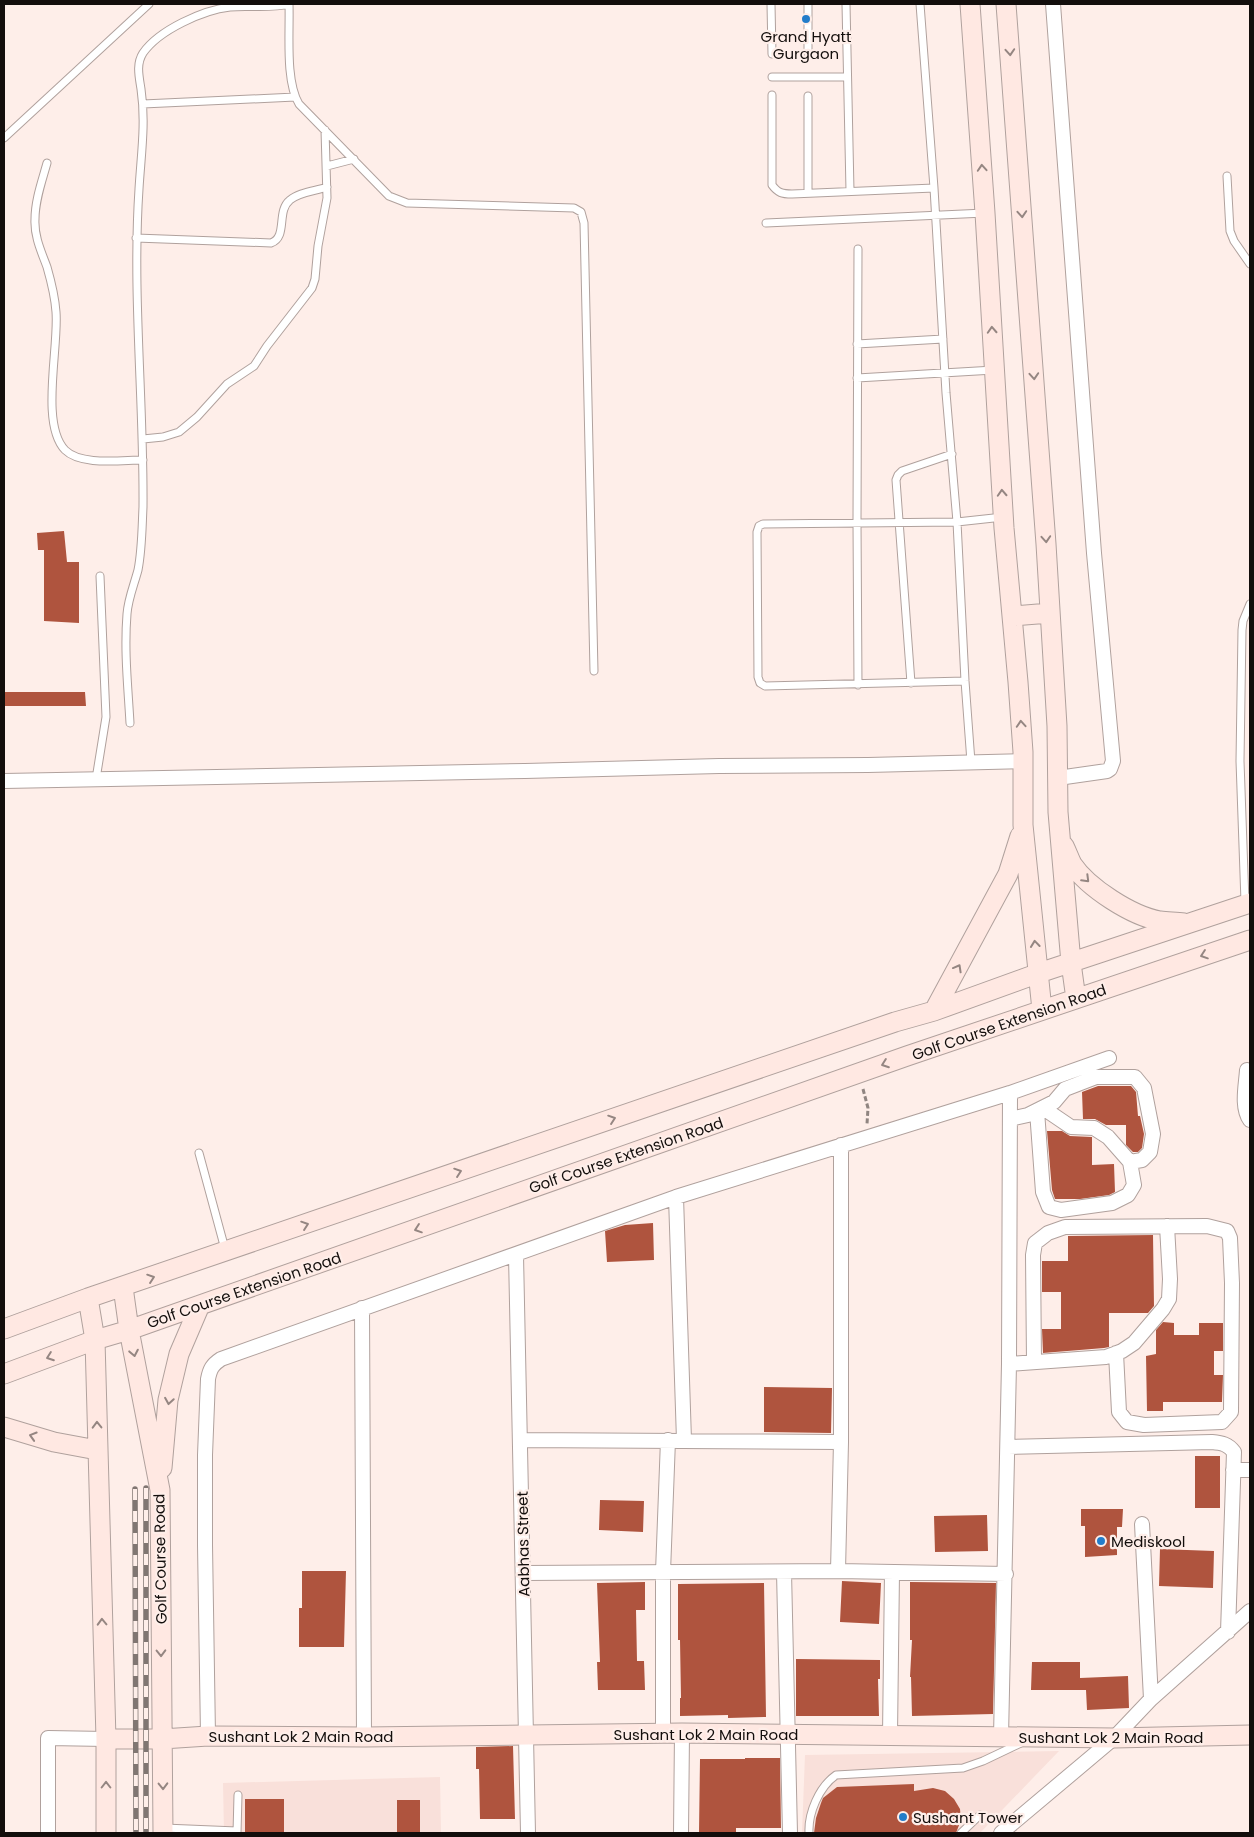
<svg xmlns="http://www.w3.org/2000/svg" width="1254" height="1837" font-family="Poppins,sans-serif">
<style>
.built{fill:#f9e0da}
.building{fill:#af543e}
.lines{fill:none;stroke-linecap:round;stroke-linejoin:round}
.lane-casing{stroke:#b0a19d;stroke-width:9}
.street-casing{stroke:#b0a19d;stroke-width:16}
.secondary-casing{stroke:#b0a19d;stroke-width:21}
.path{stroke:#908581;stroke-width:3;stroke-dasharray:5 2.5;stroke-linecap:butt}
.lane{stroke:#fff;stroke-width:7}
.street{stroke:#fff;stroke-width:14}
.secondary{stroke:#ffe8e2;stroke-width:19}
.rail-casing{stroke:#807672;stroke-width:5.5}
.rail{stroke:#feeee9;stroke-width:4;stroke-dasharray:11;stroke-linecap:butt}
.oneway{stroke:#958682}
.poi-dot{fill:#227dca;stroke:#feeee9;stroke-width:2}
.labels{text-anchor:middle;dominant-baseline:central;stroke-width:4.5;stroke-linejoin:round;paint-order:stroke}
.poi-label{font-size:15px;fill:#130e0c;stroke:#feeee9;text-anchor:start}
.street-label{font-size:15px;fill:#130e0c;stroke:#feeee9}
</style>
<rect width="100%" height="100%" fill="#feeee9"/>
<path class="built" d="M 1059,1751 L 980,1833 L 802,1833 L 805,1755 Z
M 440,1777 L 441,1833 L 224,1833 L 223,1783 Z"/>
<path class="building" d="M 64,531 L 67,562 L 79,562 L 79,623 L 44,621 L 44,550 L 38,550 L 37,533 Z
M 4,692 L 85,692 L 86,706 L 4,706 Z
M 1098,1086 L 1131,1086 L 1136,1092 L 1138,1116 L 1140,1116 L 1144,1134 L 1142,1148 L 1138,1152 L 1133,1152 L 1126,1145 L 1126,1125 L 1106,1125 L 1095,1119 L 1083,1119 L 1082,1092 Z
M 1047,1131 L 1062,1131 L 1070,1136 L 1092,1137 L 1092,1165 L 1114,1164 L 1115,1192 L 1109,1195 L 1080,1199 L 1055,1199 L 1052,1190 Z
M 653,1223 L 654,1260 L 607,1262 L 605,1231 L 625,1225 Z
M 1153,1235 L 1154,1306 L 1148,1313 L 1109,1313 L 1109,1347 L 1104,1348 L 1043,1353 L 1042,1329 L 1061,1329 L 1061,1292 L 1042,1292 L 1042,1261 L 1068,1261 L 1068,1236 Z
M 1163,1322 L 1174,1323 L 1174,1335 L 1199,1335 L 1199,1323 L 1223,1323 L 1223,1351 L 1214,1351 L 1214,1375 L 1223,1375 L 1222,1402 L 1163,1402 L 1163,1411 L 1147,1411 L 1146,1356 L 1156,1354 L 1156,1330 Z
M 764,1387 L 832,1388 L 831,1433 L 764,1432 Z
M 1195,1456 L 1220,1456 L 1220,1508 L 1195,1508 Z
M 600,1500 L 644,1501 L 643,1532 L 599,1530 Z
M 1081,1509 L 1123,1509 L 1122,1527 L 1117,1527 L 1117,1555 L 1085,1557 L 1085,1526 L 1081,1526 Z
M 987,1515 L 988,1551 L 935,1552 L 934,1516 Z
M 1160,1549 L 1214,1551 L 1213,1588 L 1159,1586 Z
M 302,1571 L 346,1571 L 344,1647 L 299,1647 L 299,1608 L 302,1608 Z
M 842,1581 L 881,1583 L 879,1624 L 840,1622 Z
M 645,1582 L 645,1610 L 636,1610 L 637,1661 L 644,1661 L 645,1690 L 598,1690 L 597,1662 L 600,1662 L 597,1583 Z
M 910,1582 L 996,1583 L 993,1714 L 912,1716 L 911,1677 L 910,1677 L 912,1640 L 910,1640 Z
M 764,1583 L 766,1717 L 728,1718 L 728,1715 L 680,1716 L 680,1698 L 681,1698 L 680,1640 L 678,1640 L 678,1584 Z
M 796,1659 L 880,1660 L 880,1679 L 878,1679 L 879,1716 L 796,1716 Z
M 1032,1662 L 1080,1662 L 1080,1678 L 1128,1676 L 1129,1708 L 1087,1710 L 1086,1690 L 1031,1690 Z
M 513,1746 L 515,1819 L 480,1819 L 479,1769 L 476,1769 L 476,1747 Z
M 745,1758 L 780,1758 L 781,1828 L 736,1828 L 736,1833 L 699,1833 L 700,1759 L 745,1759 Z
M 914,1784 L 914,1791 L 933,1788 L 945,1791 L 954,1799 L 960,1809 L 961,1820 L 956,1833 L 814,1833 L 816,1818 L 821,1803 L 823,1798 L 837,1787 Z
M 245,1799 L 284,1799 L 284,1833 L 245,1833 Z
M 397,1800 L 420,1800 L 420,1833 L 397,1833 Z"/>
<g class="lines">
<g class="lane-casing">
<path id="lane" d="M 289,4 C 290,32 285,81 299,104 L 389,196 L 407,203 L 574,208 L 581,212 L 584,223 L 594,671
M 771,4 L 772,54
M 846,4 L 850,191
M 920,4 L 934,188 L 946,393 L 957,522 L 965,681 L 971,762
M 808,53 L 808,4
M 772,77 L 847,77
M 772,95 L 772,185 C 778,193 782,194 792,194 L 934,188
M 808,96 L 808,193
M 143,104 L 295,97
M 4,138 L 149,4
M 47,163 C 42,181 35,200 35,219 C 34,236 41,251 47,267 C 51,281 55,297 56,312 C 59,347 40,424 65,450 C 81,466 121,460 143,460
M 327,166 L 354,159
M 1227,176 L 1230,231 L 1234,241 L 1250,264
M 766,223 L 985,213
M 136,238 L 271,243 C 288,237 276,211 290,200 C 299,192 316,191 327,187
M 858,249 L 857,522 L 858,685
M 857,344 L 943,339
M 857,378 L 994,370
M 143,439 L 163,437 L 179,432 L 197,417 L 227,384 L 254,366 L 267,346 L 312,288 L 315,279 L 318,246 L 327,198 L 325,130
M 965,681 L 765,686 L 760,683 L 758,677 L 757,532 L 759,526 L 763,524 L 957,522 L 1003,517
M 911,683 L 896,480 L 898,475 L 902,471 L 952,454
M 130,723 C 128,687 124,651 127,614 C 128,599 134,585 138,570 C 142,550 142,527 143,507 C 144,401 132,295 139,189 C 141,155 146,123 141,89 C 139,76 136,64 143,53 C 159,30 203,10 230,7 C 250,5 269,9 289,4
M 96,779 L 106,717 L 100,576
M 1245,902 L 1240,761 L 1242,630 L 1243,621 L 1250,604
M 199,1153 L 225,1249
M 164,1828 L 237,1831
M 237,1833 L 238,1795
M 809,1833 C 808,1813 819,1787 836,1775 L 963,1768 L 983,1761 L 1023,1742
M 961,1833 L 980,1815"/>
</g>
<g class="street-casing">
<path id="street" d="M 1053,4 L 1094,553 L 1113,761 L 1110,769 L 1107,771 L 1058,778
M 4,781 L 525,771 L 719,766 L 868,765 L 1023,761
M 1247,1070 C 1246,1086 1241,1107 1250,1120
M 1043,1108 L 1071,1127 L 1094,1128 L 1108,1137 L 1130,1162
M 1010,1119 L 1028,1115 L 1054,1102 L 1065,1089 L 1096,1077 L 1135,1077 L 1144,1088 L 1153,1134 L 1150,1152 L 1142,1160 L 1130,1162 L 1134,1185 L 1128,1195 L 1112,1203 L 1061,1210 L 1049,1207 L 1043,1192 L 1037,1111
M 676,1197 L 684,1440
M 516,1255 L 528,1833
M 362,1308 L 364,1737
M 1034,1362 L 1033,1255 L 1035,1243 L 1048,1233 L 1065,1227 L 1207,1226 L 1227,1231 L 1230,1238 L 1232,1283 L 1231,1412 L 1222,1422 L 1144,1425 L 1127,1422 L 1119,1412 L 1116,1353
M 1009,1364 L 1106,1357 L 1122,1351 L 1134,1343 L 1163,1309 L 1169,1299 L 1170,1279 L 1167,1226
M 521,1440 L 841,1442
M 1008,1447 L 1212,1442 C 1222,1443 1228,1444 1234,1452 L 1228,1632
M 1233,1470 L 1250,1470
M 1142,1524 L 1151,1699
M 838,1571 L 841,1442 L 841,1145
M 784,1572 L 790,1833
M 524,1573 L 838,1571 L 1006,1574
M 663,1733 L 663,1572 L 668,1440
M 890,1735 L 892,1572
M 208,1736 L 205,1545 L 205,1455 L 208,1379 C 210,1369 212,1365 221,1359 L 676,1197 L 1010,1093 L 1109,1058
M 1001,1737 L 1009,1364 L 1010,1093
M 48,1833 L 48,1738 L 106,1739
M 681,1833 L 682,1733
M 1001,1833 L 1114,1738 L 1151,1699 L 1250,1611"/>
</g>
<g class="secondary-casing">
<path id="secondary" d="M 970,4 L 985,213 L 1004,528 L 1018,682 L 1023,752 L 1023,825 L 1042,1010
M 1006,4 L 1046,544 L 1057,726 L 1058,812 L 1071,963 L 1076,999
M 1012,616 L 1050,613
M 1064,846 C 1067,852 1069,858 1072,864 C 1088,888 1132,916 1160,921 C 1168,922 1176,922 1184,923
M 934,1011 L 1008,874 L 1020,836
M 123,1287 L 129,1330 L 160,1490 L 163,1833
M 88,1298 L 95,1340 L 106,1739 L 106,1833
M 4,1329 L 88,1298 L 895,1022 L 934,1011 L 1039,973 L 1250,903
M 4,1374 L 95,1340 L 129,1330 L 907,1056 L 1250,940
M 4,1427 L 54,1442 L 97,1450
M 162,1468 L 168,1400 L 179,1354 L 200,1305
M 106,1739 L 162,1739 L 208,1736 L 364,1737 L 682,1733 L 1114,1738 L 1250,1735"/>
</g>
<path class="path" d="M 863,1089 L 868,1108 L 867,1124"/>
<use href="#lane" class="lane"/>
<use href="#street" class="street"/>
<use href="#secondary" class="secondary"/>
<g class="rail-casing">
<path id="rail" d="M 146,1488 L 146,1833
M 135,1489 L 136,1833"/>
</g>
<use href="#rail" class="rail"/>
</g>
<defs><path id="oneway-chevron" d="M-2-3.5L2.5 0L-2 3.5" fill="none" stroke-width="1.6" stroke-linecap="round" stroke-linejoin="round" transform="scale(1.25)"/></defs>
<g class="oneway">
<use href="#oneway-chevron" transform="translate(1010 52) rotate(86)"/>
<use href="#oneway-chevron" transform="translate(982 168) rotate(-94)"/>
<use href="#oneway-chevron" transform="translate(1022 214) rotate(86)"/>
<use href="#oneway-chevron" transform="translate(992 330) rotate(-93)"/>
<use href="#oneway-chevron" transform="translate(1034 376) rotate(86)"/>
<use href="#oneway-chevron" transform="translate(1002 493) rotate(-93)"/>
<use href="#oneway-chevron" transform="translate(1046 539) rotate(86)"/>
<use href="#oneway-chevron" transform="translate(1021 724) rotate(-94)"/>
<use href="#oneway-chevron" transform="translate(1086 879) rotate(45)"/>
<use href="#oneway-chevron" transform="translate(1035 944) rotate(-96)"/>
<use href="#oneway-chevron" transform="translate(1204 955) rotate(161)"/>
<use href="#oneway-chevron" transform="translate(958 968) rotate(-61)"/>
<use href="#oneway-chevron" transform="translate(885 1064) rotate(160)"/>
<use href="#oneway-chevron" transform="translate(612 1119) rotate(-19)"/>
<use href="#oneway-chevron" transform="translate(458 1172) rotate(-19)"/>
<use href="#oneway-chevron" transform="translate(305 1225) rotate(-19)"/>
<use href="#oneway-chevron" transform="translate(418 1229) rotate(161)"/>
<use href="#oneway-chevron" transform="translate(151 1278) rotate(-19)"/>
<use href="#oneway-chevron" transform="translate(134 1353) rotate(79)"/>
<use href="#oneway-chevron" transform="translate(50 1357) rotate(160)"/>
<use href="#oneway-chevron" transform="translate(169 1401) rotate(99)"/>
<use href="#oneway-chevron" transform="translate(97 1425) rotate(-91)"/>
<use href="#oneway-chevron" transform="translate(33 1436) rotate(-163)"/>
<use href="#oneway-chevron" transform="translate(102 1622) rotate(-92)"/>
<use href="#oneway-chevron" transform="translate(161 1653) rotate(89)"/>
<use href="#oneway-chevron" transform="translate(106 1785) rotate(-90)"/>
<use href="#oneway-chevron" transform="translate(163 1786) rotate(89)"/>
</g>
<g class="poi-dot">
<circle cx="806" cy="19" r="5"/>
<circle cx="1101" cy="1541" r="5"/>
<circle cx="903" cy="1817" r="5"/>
</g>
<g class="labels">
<g class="poi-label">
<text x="806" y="36" text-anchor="middle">Grand Hyatt<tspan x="806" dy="17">Gurgaon</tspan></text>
<text x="1111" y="1541">Mediskool</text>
<text x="913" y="1817">Sushant Tower</text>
</g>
<g class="street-label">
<text transform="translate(1009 1022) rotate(-19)">Golf Course Extension Road</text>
<text transform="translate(626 1155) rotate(-19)">Golf Course Extension Road</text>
<text transform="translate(244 1290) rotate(-19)">Golf Course Extension Road</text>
<text transform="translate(523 1544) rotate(-91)">Aabhas Street</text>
<text transform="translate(160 1559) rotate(-91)">Golf Course Road</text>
<text x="706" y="1734">Sushant Lok 2 Main Road</text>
<text x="301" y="1736">Sushant Lok 2 Main Road</text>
<text x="1111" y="1737">Sushant Lok 2 Main Road</text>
</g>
</g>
<rect width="1254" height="1837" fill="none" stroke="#130e0c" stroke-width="10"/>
</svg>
